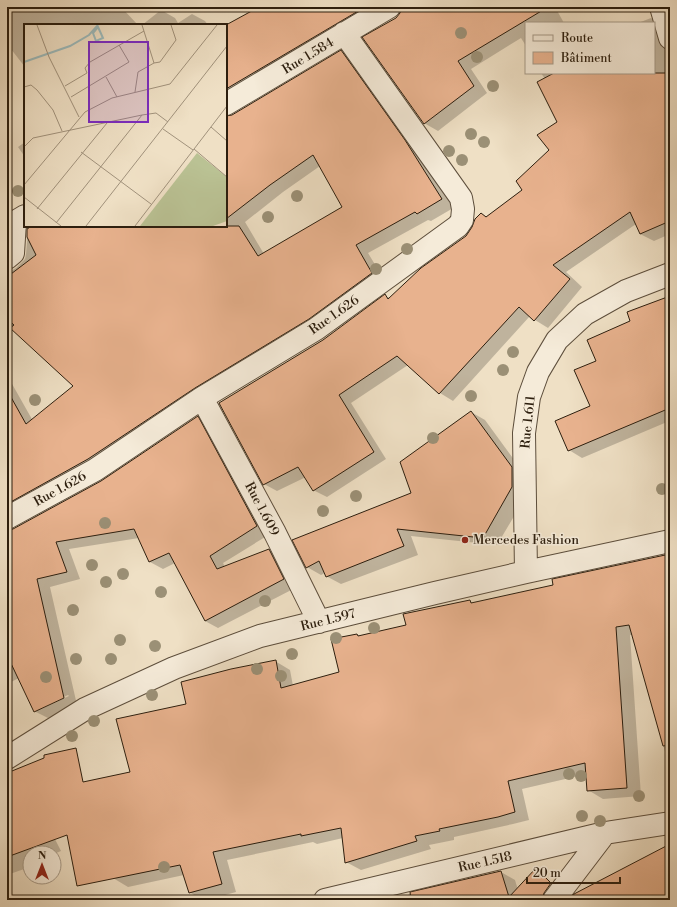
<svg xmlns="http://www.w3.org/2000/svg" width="677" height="907" font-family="'Libre Bodoni',serif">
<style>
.shadow{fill:#0003;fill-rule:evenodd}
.building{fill:#e8b28e;stroke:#2c1e0e}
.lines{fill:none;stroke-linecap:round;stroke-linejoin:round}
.minor-casing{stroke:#5d4e3c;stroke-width:24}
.minor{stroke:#f5ebd9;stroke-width:22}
.tree{fill:#9b9076}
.poi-dot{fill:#8f2418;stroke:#f5ebd9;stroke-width:1.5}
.labels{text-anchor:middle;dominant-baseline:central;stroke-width:3;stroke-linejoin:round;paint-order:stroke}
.street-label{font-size:13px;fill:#2c1e0e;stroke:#f5ebd9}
.poi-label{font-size:13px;fill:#2c1e0e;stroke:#f5ebd9;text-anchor:start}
.inset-river{fill:none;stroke:#9cbbbd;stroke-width:2}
.inset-road{fill:none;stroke:#a1927c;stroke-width:1}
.view{fill:#7b2cbf;fill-opacity:0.15;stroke:#7b2cbf;stroke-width:2}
.inset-edge{fill:none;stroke:#2c1e0e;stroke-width:2}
</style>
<rect width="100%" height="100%" fill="#efe0c5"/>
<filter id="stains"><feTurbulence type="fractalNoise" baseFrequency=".005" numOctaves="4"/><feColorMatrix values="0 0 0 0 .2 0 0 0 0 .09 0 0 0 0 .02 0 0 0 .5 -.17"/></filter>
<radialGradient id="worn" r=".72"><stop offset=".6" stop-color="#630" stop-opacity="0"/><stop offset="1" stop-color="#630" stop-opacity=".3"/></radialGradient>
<path class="shadow" d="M 7,7 L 82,7 L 85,11 L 89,7 L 121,7 L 138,25 L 25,25 L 25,67 L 7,44 Z
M 261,7 L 390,7 L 226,112 L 228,117 L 232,116 L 341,51 L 354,59 L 455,207 L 431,221 L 428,220 L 368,253 L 385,281 L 7,525 L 9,531 L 13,530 L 102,481 L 198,417 L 211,425 L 270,534 L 223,563 L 225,567 L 269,550 L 282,558 L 297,587 L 218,628 L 205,621 L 175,563 L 163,569 L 150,562 L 139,538 L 69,549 L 80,579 L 50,587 L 77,705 L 48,718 L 34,711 L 19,678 L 7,684 L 7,375 L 33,421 L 74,386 L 7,323 L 7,246 L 8,269 L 9,272 L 16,268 L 25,259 L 26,254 L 28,230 L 34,226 L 226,226 L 226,27 ZM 320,166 L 343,207 L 264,254 L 245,222 L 283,192 ZM 68,695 L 69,696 L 41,709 L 41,707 Z
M 402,7 L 555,7 L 564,23 L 526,23 L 526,46 L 521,38 L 471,69 L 487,93 L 438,131 L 424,123 L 396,19 L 401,14 Z
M 161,10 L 175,18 L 178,23 L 192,14 L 205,21 L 208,25 L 142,25 Z
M 651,18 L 664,26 L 670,46 L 670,234 L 654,241 L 640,234 L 636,224 L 566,272 L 582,287 L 548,328 L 535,320 L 530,316 L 453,401 L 440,393 L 408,365 L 351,403 L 386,459 L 327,497 L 313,490 L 306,477 L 277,491 L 264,484 L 323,340 L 385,296 L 390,298 L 466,237 L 481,214 L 488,217 L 524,190 L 550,150 L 558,122 L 545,79 L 541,73 L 654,73 L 654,23 L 638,23 Z
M 25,142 L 25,157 L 18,147 Z
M 670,297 L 670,436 L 667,422 L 582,458 L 569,450 L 592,407 L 597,361 L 631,322 Z
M 471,412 L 485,420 L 526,476 L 526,496 L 497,545 L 411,536 L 418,555 L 341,584 L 326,576 L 325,573 L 321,575 L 307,567 L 412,494 Z
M 670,555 L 670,760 L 667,759 L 633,635 L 630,635 L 641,796 L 603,799 L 588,790 L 587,774 L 522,789 L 529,820 L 513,824 L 454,837 L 454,840 L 429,845 L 431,849 L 361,870 L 346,862 L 343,838 L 317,844 L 313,842 L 227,860 L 236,892 L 207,900 L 203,900 L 189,892 L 184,875 L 128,887 L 113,878 L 131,773 L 188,704 L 275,661 L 290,670 L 293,686 L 340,673 L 357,635 L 360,636 L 407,626 L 470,601 L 473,603 L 554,586 Z
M 7,743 L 14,757 L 9,767 L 10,771 L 25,780 L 61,851 L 54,854 L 54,853 L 30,853 L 30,867 L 7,875 Z
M 501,872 L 515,880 L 521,900 L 400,900 L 411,893 Z
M 7,881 L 13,900 L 7,900 Z"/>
<path class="building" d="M 259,7 L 365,7 L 226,89 L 226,25 Z
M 401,7 L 548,7 L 458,61 L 474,86 L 424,124 L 362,37 L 396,18 L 400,13 Z
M 341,50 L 405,140 L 442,199 L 417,214 L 415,212 L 356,245 L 372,273 L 309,319 L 195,388 L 88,459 L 7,504 L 7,390 L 26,424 L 73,386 L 10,328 L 14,325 L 7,319 L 7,277 L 36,255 L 27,237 L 27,229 L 32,226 L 239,226 L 258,256 L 342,207 L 313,155 L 270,185 L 226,219 L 226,116 L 232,115 Z
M 554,73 L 670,73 L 670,221 L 640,234 L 630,212 L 553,265 L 570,279 L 534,321 L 519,307 L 439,394 L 397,356 L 339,395 L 374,452 L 313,491 L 298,467 L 263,485 L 219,403 L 323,340 L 385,294 L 388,299 L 421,268 L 466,236 L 472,227 L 475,219 L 481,213 L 486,217 L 522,190 L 516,181 L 549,150 L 537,135 L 557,122 L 537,82 Z
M 670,296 L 670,408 L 568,451 L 555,421 L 590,406 L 574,370 L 596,361 L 587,340 L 630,321 L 627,312 Z
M 471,411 L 512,467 L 512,487 L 483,538 L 397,529 L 404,546 L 326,577 L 319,561 L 306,568 L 292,540 L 411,493 L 400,462 Z
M 198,416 L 257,526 L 210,556 L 217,569 L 269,549 L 284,579 L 205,621 L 169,553 L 149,562 L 134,529 L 56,542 L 67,572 L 37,579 L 64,698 L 34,712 L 7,655 L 7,530 L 13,529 L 101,481 Z
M 670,554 L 670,745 L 663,746 L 629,625 L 616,627 L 627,788 L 587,791 L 585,763 L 508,781 L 515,812 L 498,817 L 439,829 L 440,831 L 415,836 L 417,841 L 345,863 L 341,828 L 301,836 L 301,834 L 213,852 L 222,884 L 189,893 L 180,865 L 77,886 L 67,835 L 7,857 L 7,773 L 44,758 L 44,755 L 76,748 L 83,782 L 130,772 L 116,719 L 186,704 L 181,682 L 231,669 L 276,660 L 281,688 L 339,672 L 331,639 L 357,634 L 358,636 L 406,625 L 403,614 L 470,600 L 471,603 L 553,585 L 552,579 Z
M 670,844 L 670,900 L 570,900 L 574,894 Z
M 536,868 L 551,883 L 544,893 L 542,900 L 411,900 L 410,892 L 501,871 L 509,897 Z"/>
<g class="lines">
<g class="minor-casing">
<path id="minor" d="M 661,7 L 670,38
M 226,104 L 389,7
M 7,258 L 13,253 L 15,222 L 25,216
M 202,398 L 275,533 L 319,622
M 7,518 L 95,470 L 202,398 L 316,329 L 458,226 L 462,220 L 463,209 L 461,198 L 344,33
M 526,572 L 524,433 L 529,397 L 538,372 L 557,340 L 585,314 L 626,291 L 670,274
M 7,758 L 85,709 L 174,668 L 260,636 L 435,593 L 526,572 L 670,541
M 325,900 L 605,833 L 670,823
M 554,900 L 605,833"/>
</g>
<use href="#minor" class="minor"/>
</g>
<g class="tree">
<circle cx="461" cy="33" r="6"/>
<circle cx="477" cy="57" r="6"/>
<circle cx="493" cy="86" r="6"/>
<circle cx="471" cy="134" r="6"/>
<circle cx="484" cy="142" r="6"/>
<circle cx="449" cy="151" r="6"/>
<circle cx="462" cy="160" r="6"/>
<circle cx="18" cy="191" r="6"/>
<circle cx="297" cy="196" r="6"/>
<circle cx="268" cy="217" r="6"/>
<circle cx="407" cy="249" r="6"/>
<circle cx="376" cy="269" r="6"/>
<circle cx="513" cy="352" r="6"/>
<circle cx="503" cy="370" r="6"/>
<circle cx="471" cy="396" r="6"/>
<circle cx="35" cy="400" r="6"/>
<circle cx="433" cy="438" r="6"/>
<circle cx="662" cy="489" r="6"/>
<circle cx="356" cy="496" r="6"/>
<circle cx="323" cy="511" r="6"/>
<circle cx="105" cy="523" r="6"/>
<circle cx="92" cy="565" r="6"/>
<circle cx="123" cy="574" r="6"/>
<circle cx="106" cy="582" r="6"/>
<circle cx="161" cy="592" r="6"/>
<circle cx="265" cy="601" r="6"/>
<circle cx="73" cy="610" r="6"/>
<circle cx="374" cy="628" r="6"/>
<circle cx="336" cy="638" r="6"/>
<circle cx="120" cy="640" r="6"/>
<circle cx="155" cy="646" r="6"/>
<circle cx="292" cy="654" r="6"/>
<circle cx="76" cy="659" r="6"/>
<circle cx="111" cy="659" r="6"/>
<circle cx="257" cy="669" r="6"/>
<circle cx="281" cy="676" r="6"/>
<circle cx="46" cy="677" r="6"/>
<circle cx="152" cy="695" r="6"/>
<circle cx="94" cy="721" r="6"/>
<circle cx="72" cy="736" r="6"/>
<circle cx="569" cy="774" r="6"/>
<circle cx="581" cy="776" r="6"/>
<circle cx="639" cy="796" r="6"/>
<circle cx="582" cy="816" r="6"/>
<circle cx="600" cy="821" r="6"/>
<circle cx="164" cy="867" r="6"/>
</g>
<circle class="poi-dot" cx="465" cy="540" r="4"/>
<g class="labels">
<g class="street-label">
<text transform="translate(308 56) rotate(-31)">Rue 1.584</text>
<text transform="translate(334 315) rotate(-35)">Rue 1.626</text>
<text transform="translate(528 422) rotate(-84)">Rue 1.611</text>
<text transform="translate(60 489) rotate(-29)">Rue 1.626</text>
<text transform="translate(262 509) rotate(62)">Rue 1.609</text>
<text transform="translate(328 620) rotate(-14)">Rue 1.597</text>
<text transform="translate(485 862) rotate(-13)">Rue 1.518</text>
</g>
<g class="poi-label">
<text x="473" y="540">Mercedes Fashion</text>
</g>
</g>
<g transform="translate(24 24)">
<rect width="203" height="203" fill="#efe0c5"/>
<path d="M 173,129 L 203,153 L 203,197 L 189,202 L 116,202 Z" fill="#bac294"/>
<path class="inset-river" d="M 74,3 L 79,14 L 72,17 L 69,9 ZM 0,38 L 46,22 L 65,11 L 74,1"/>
<path class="inset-road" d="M 13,1 L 25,33 L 55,93M 130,39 L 136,38 L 152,16 L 147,1M 82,53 L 93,73M 41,62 L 63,49 L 61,44 L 66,38 L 120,7M 0,63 L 7,61 L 13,66 L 29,86 L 38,107M 111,68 L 114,48 L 130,39 L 118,1M 47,73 L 105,38 L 95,21M 187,103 L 203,117M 139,105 L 169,126M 0,123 L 9,114 L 118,91 L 132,89 L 144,98M 170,125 L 203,153M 57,128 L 127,180M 0,161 L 61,88 L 88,74 L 146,60 L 193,1M 0,173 L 37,202M 13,185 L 83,99M 32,199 L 118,91M 62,202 L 203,22M 111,202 L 203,82"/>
<path class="view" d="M 65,18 L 124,18 L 124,98 L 65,98 Z"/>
<rect width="203" height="203" class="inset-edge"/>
</g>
<rect width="677" height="907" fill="none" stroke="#efe0c5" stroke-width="24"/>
<rect x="8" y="8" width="661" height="891" fill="none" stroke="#2c1e0e" stroke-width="2"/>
<rect x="12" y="12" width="653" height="883" fill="none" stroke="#2c1e0e"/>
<rect x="525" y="22" width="130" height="52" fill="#f5ebd9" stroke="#a59988"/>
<rect x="533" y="35" width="20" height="6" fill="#f5ebd9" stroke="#a59988"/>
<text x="561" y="42" font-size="12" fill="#2c1e0e">Route</text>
<rect x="533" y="52" width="20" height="12" fill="#e8b28e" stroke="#a59988"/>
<text x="561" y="62" font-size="12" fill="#2c1e0e">Bâtiment</text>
<g transform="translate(42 865)"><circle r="19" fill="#f5ebd9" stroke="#a59988"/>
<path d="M0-3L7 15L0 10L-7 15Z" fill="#8f2418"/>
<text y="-6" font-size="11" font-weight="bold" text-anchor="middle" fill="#2c1e0e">N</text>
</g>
<path d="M527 877v6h93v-6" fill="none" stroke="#2c1e0e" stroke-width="2"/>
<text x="533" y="877" font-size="12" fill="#2c1e0e" stroke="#f5ebd9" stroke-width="3" paint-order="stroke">20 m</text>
<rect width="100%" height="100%" filter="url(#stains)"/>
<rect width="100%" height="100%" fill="url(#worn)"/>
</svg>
